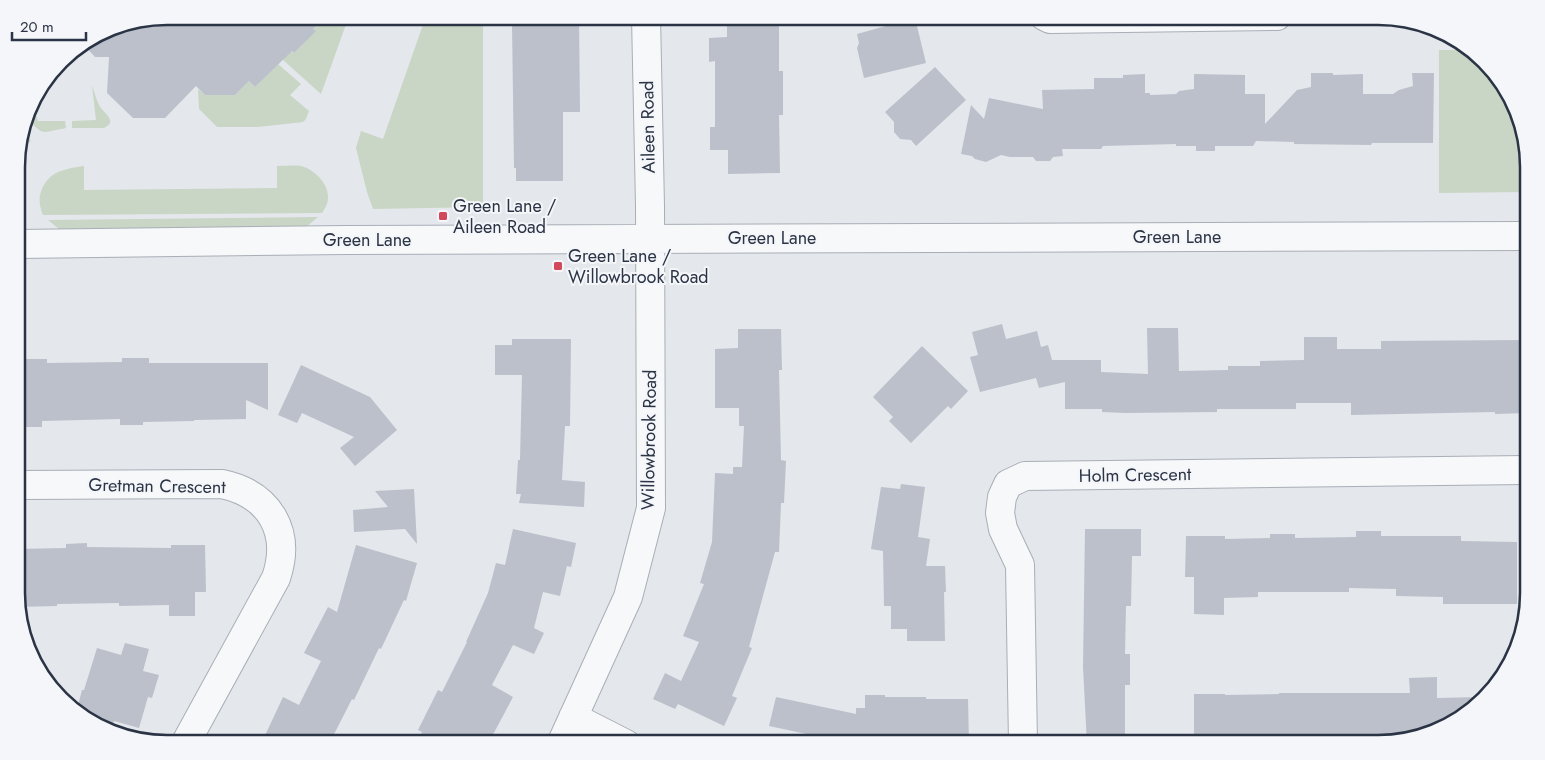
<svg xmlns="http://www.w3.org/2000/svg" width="1545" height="760" font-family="Jost,sans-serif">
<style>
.green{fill:#c9d6c5}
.building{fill:#bbc0ca}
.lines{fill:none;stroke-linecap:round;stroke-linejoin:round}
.minor-casing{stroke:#a9aeb7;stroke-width:30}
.minor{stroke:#f7f8fa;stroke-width:28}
.poi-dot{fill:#d1495b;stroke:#f4f6f9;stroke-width:2}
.labels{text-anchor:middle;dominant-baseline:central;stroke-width:4;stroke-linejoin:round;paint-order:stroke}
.street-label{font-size:18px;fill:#2b3445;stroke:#f4f6f9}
.poi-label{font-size:18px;fill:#2b3445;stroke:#f4f6f9;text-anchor:start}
.rim{fill:none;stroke:#2b3445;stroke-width:2.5}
</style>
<rect width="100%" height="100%" fill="#e4e7ec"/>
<path class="green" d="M 326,16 L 349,16 L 321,94 L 282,59 L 291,51 L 294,53 L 315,31 L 313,29 Z
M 426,16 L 483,16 L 483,207 L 373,209 L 367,192 L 356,148 L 361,131 L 383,139 Z
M 1439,50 L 1466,50 L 1503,83 L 1527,148 L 1528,192 L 1439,193 Z
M 278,64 L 301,84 L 290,95 L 309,111 L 306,119 L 303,122 L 258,127 L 217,127 L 199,109 L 198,89 L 205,95 L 235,95 L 249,81 L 255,87 Z
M 92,85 C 94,91 96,99 99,105 C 103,113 119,121 104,128 L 72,128 L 72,121 L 96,120 Z
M 31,102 L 38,121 L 65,121 L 66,128 C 43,132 42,138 27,116 Z
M 24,130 L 31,141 L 18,152 Z
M 84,166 L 84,190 L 277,188 L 277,166 C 285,166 294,165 301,166 C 314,169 329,184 328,198 C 328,204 325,208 322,213 L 43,215 C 40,208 39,202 40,195 C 46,172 63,169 84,166 Z
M 318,217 L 306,227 L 59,229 L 48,220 Z"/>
<path class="building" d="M 167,16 L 326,16 L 313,29 L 316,31 L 294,53 L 292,51 L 255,87 L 249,81 L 235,95 L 205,95 L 196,86 L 165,118 L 133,118 L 107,93 L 109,57 L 95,57 L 83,44 L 110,28 Z
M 538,16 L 579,16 L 580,112 L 563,112 L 563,181 L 516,181 L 516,168 L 514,168 L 512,24 L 538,24 Z
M 727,16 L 779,16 L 779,71 L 783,71 L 783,115 L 779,115 L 780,173 L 728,174 L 728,150 L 710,150 L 710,127 L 715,127 L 715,61 L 709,62 L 709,38 L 727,37 Z
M 915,18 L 926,63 L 864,78 L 857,48 L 859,43 L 857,34 Z
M 935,67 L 966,100 L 916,146 L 911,140 L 900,139 L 894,132 L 894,122 L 885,112 Z
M 1311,73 L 1333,73 L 1333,75 L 1363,74 L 1363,94 L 1393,94 L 1399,90 L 1413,86 L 1412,73 L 1434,73 L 1433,143 L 1372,143 L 1371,145 L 1294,144 L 1294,142 L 1256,141 L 1253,146 L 1215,146 L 1215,151 L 1196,151 L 1196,146 L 1176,146 L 1176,144 L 1103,146 L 1101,149 L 1062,149 L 1063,156 L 1053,157 L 1050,161 L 1036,161 L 1033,157 L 1010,157 L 1001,155 L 986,162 L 975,159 L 972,156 L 961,154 L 971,105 L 984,119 L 989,98 L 1043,109 L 1042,90 L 1094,89 L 1094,78 L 1123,78 L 1123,75 L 1145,74 L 1145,93 L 1150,93 L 1150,95 L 1176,94 L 1179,91 L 1194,89 L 1194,74 L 1245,75 L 1245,94 L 1265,94 L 1265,124 L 1297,90 L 1311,87 Z
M 1002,324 L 1006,339 L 1037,331 L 1041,347 L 1048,345 L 1052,360 L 1101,360 L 1101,372 L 1148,374 L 1147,328 L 1178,328 L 1179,371 L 1228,370 L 1228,366 L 1260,366 L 1260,361 L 1304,360 L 1304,337 L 1337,337 L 1337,349 L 1381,349 L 1381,341 L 1528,340 L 1528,413 L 1495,414 L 1495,412 L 1351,415 L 1351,403 L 1296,403 L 1296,409 L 1217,409 L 1217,412 L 1125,413 L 1102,412 L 1102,409 L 1065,409 L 1065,382 L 1039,388 L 1036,378 L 980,392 L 970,357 L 978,355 L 972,332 Z
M 738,329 L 781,329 L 782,370 L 779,370 L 781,460 L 786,461 L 784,503 L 781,503 L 779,552 L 775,552 L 749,647 L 752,648 L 732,696 L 737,698 L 724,726 L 678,704 L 675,709 L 653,699 L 665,673 L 681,681 L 699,642 L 683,636 L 704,584 L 700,583 L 712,542 L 715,473 L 733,474 L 733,467 L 742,467 L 744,426 L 739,426 L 739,408 L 715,408 L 715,349 L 738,348 Z
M 512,339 L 571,339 L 570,426 L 565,426 L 562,480 L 585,482 L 584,507 L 519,503 L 521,494 L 516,494 L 518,460 L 520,460 L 522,375 L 495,375 L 495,345 L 512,345 Z
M 922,346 L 968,391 L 951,409 L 948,406 L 911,443 L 889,421 L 893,417 L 873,397 Z
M 122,358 L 149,358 L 149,363 L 268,363 L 268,410 L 246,400 L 246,419 L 194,420 L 194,421 L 143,422 L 143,425 L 120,425 L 120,419 L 42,421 L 42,427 L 20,427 L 20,359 L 47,359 L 47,363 L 122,362 Z
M 301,365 L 370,397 L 397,430 L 355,466 L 340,448 L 354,437 L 302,413 L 297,423 L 278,415 Z
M 901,484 L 925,487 L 918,537 L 930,539 L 926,566 L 945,566 L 946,592 L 944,592 L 945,641 L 907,641 L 907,629 L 891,629 L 891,606 L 884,606 L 883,551 L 871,549 L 881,487 L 900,489 Z
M 414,489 L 417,544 L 405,529 L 354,532 L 353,510 L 388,507 L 375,491 Z
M 513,529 L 576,543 L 571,567 L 567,566 L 560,596 L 543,592 L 534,628 L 544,633 L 534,654 L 513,645 L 492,685 L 513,697 L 488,744 L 416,744 L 422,732 L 418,730 L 438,690 L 442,692 L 467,642 L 466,642 L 488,593 L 496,563 L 505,565 Z
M 1085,529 L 1141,529 L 1141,556 L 1132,556 L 1131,606 L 1126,606 L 1125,654 L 1130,654 L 1130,685 L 1125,685 L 1125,744 L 1087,744 L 1083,667 Z
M 1356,531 L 1381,531 L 1381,536 L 1461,536 L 1461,541 L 1517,542 L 1517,604 L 1443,604 L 1443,597 L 1396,596 L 1396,589 L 1349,588 L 1349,592 L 1258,592 L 1258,597 L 1224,598 L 1224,615 L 1194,614 L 1194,577 L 1185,577 L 1186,536 L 1225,536 L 1225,539 L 1270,538 L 1270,534 L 1295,534 L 1295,538 L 1356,537 Z
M 87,543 L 87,547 L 171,548 L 171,545 L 205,545 L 206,592 L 195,592 L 195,616 L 169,616 L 169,605 L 119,606 L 119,603 L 57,604 L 57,606 L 18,607 L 17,549 L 66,548 L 66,544 Z
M 356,545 L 417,563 L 406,601 L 404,600 L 381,649 L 379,648 L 354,700 L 352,699 L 329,744 L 261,744 L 283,697 L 299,705 L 321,661 L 304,653 L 328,607 L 337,612 Z
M 125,643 L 149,649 L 143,671 L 159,675 L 152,698 L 148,697 L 139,728 L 114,721 L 111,731 L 101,728 L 77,709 L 82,690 L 84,690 L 97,648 L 121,655 Z
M 1437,677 L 1437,698 L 1480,697 L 1462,718 L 1388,743 L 1194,743 L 1194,694 L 1225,694 L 1225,695 L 1279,694 L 1279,693 L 1410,693 L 1409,678 Z
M 865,695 L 885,695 L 885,697 L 926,697 L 926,699 L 968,699 L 969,744 L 849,743 L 769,726 L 776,697 L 856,714 L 856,708 L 865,708 Z"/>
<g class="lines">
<g class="minor-casing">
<path id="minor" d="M 1044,16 L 1050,19 L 1277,16
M 17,244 L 346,240 L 1528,236
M 17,485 L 222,484 C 269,494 292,531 276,578 L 185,744
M 573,717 L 626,744
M 561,744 L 628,597 L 651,508 L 650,206 L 646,16
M 1023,744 L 1020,565 L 1003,529 L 1000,513 L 1002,497 L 1008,484 L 1025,476 L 1528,470"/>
</g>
<use href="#minor" class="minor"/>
</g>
<g class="poi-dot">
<rect x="438" y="211" width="10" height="10" rx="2.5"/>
<rect x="553" y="261" width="10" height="10" rx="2.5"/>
</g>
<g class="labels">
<g class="street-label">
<text transform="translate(648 127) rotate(-91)">Aileen Road</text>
<text x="1177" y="237">Green Lane</text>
<text x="772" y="238">Green Lane</text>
<text x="367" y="240">Green Lane</text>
<text transform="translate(649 440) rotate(-89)">Willowbrook Road</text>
<text transform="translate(1135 475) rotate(-1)">Holm Crescent</text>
<text transform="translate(157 486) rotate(1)">Gretman Crescent</text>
</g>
<g class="poi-label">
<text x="453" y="206">Green Lane /<tspan x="453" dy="21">Aileen Road</tspan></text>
<text x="568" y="256">Green Lane /<tspan x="568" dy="21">Willowbrook Road</tspan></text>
</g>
</g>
<path d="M0 0H1545V760H0ZM167 25H1378A142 142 0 0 1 1520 167V593A142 142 0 0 1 1378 735H167A142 142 0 0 1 25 593V167A142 142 0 0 1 167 25Z" fill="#f4f6f9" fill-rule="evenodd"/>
<path class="rim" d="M167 25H1378A142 142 0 0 1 1520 167V593A142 142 0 0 1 1378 735H167A142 142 0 0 1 25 593V167A142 142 0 0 1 167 25Z"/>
<path d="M12 32v8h74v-8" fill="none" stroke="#2b3445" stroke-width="2.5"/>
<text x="20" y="32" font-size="15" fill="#2b3445" stroke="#f4f6f9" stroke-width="4" paint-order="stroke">20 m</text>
</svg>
